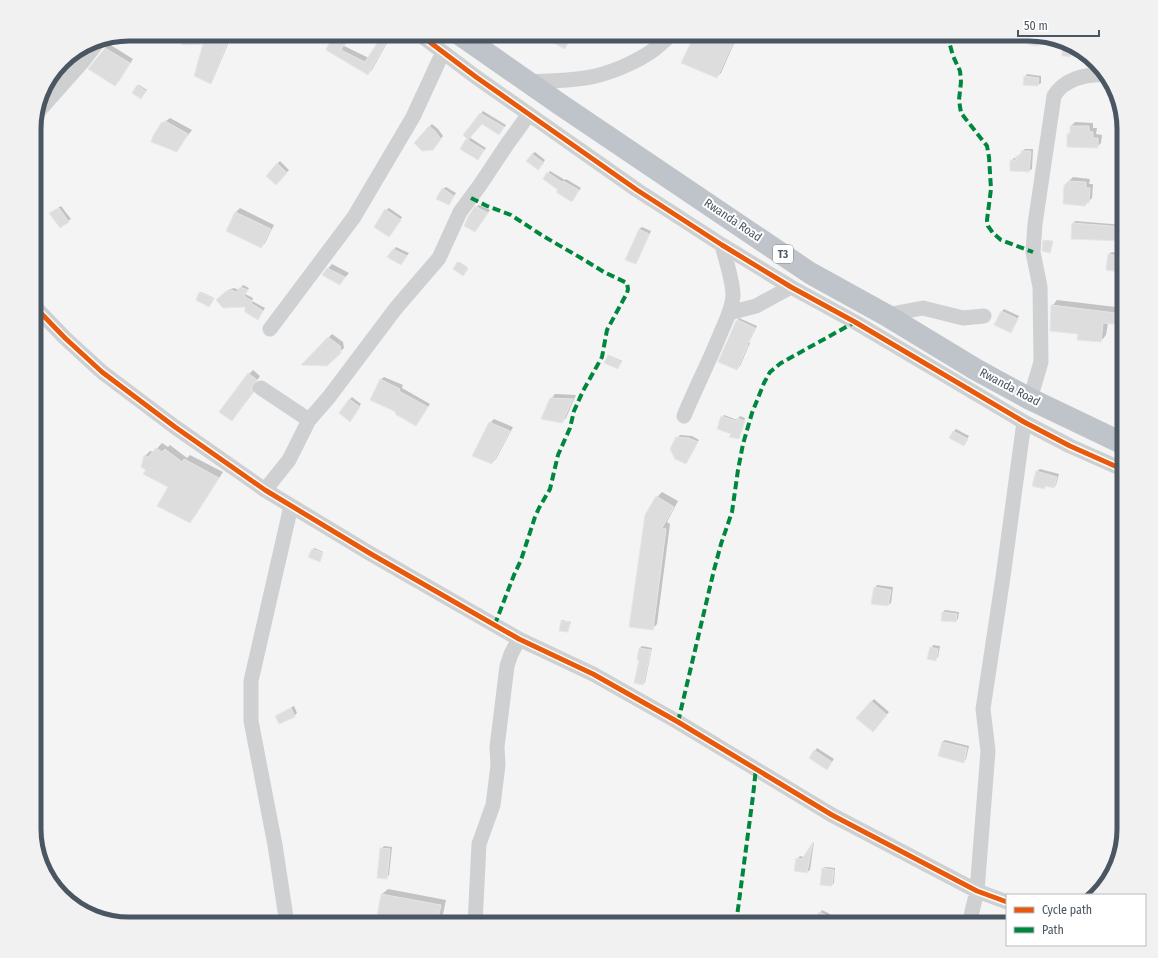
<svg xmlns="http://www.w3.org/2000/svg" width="1158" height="958" font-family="'Fira Sans Condensed',sans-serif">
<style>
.shadow{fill:#0003}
.building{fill:#ddddde;stroke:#e5e6e7}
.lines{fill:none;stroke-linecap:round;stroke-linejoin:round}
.minor{stroke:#ced0d2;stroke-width:15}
.highway{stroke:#bec4c9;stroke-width:22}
.quiet{stroke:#00873e;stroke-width:4;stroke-dasharray:8 4;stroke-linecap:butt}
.cycleway-casing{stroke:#fff;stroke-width:8}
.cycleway{stroke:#e8590c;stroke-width:5}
.labels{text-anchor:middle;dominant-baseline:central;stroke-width:4;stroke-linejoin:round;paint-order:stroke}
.shield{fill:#fff;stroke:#808990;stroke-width:1}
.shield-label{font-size:11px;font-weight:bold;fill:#4a5661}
.street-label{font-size:12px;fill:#4a5661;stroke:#fff}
.rim{fill:none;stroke:#4a5661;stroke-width:5}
</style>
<rect width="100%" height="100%" fill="#f4f4f4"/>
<path class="shadow" d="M 183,34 L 223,34 L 222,36 L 230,39 L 213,80 L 211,82 L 204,43 Z
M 340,34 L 351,34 L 344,46 L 369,58 L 384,34 L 392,34 L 372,70 L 368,74 L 330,44 L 334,40 L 336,41 Z
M 696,34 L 725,34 L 736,39 L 721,73 L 717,77 Z
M 1030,35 L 1041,36 L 1038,45 Z
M 1055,39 L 1065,41 L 1073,46 L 1073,54 L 1070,56 L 1064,45 L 1054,44 Z
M 109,44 L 133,59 L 119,81 L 115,85 L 105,48 Z
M 1027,74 L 1041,76 L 1041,83 L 1038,85 L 1025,77 Z
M 139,85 L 147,90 L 142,97 L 138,86 Z
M 483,111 L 506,125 L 499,134 L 482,123 L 469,137 L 486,148 L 478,159 L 461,149 L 468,139 L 464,135 Z
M 170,118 L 192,130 L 176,151 L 162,124 Z
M 1075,122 L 1093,123 L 1093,128 L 1097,128 L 1096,134 L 1102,135 L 1101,143 L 1097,147 L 1068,134 L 1071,132 L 1071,126 Z
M 432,124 L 438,129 L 443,136 L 435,146 L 429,127 Z
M 1025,149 L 1033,149 L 1032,169 L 1029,171 L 1011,161 L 1014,158 L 1017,158 L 1020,154 L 1022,154 L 1022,151 Z
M 535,152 L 545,160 L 541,166 L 532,154 Z
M 280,161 L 289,170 L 276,184 L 277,164 Z
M 550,171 L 565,180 L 566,179 L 581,188 L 572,201 L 559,189 L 544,179 Z
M 1073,177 L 1090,179 L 1089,184 L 1093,184 L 1092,198 L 1085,205 L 1065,185 Z
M 446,187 L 456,193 L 449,204 L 443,189 Z
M 479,205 L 490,210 L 475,231 L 476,207 Z
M 61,206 L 71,219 L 60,226 L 50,213 Z
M 240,208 L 274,225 L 265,243 L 261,247 L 228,231 L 236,212 Z
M 389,208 L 402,217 L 392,233 L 386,210 Z
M 1075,221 L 1124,225 L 1124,240 L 1073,224 Z
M 642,227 L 651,231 L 638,260 L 636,263 L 639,229 Z
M 1044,240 L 1053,241 L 1050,252 Z
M 396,247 L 409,253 L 403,261 L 388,256 Z
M 1112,252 L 1124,254 L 1122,269 L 1120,271 L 1109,254 Z
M 459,262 L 468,268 L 464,274 L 458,263 Z
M 332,264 L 349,273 L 340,283 L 323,274 Z
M 243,285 L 249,288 L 245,294 L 253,298 L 252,301 L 265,308 L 260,316 L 246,306 L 217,300 L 228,290 L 234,288 L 239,290 Z
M 201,292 L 214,298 L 210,304 L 200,293 Z
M 1057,300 L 1124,308 L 1124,335 L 1123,335 L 1124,324 L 1108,323 L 1106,335 L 1101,341 L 1079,333 L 1052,306 Z
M 1004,309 L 1019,316 L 1011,331 L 1002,311 Z
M 739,318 L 757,326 L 749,342 L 750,343 L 740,366 L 737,369 L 737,321 Z
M 332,334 L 343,342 L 344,348 L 326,365 L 303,364 Z
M 609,355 L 622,361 L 619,367 L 608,356 Z
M 253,370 L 260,376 L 256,382 L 257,388 L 232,420 L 249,374 Z
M 384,377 L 403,385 L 402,388 L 430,404 L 416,425 L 398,411 L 380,380 Z
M 555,394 L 576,395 L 566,418 L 562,422 L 551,399 Z
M 352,397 L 361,404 L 350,421 L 349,400 Z
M 724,415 L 737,420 L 740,416 L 745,418 L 738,437 L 732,433 L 722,417 Z
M 494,419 L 513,427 L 496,459 L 492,463 L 490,423 Z
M 956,429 L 969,436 L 964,445 L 953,432 Z
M 680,435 L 692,436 L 699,440 L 686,463 L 677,438 Z
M 162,443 L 168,447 L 170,445 L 187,458 L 190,455 L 223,472 L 195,516 L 190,521 L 170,487 L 147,469 L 145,456 L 150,451 L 154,452 Z
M 1040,469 L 1059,474 L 1056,485 L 1054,487 L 1047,485 L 1044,488 L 1037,471 Z
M 662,492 L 678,501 L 667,522 L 670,524 L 657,624 L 652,629 L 657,497 Z
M 314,548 L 323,552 L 320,560 L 313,549 Z
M 877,585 L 893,587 L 891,603 L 888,605 L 875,588 Z
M 945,610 L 959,612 L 958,619 L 956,621 L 942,613 Z
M 562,620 L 571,622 L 568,631 L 561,621 Z
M 933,645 L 940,646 L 938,657 L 935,660 L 931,648 Z
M 642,646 L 652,648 L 645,682 L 643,684 L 640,648 Z
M 874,699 L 889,712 L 875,728 L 871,702 Z
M 294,706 L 297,713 L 294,716 L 276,716 Z
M 945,740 L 969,746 L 966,759 L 963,762 L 942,742 Z
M 817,748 L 834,759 L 829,766 L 810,757 Z
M 814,842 L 810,870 L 807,872 L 797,859 L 800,856 L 804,857 Z
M 384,846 L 392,847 L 389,875 L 386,878 L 381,849 Z
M 825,867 L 835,868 L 834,883 L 832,885 L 823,869 Z
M 388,889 L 446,900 L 441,924 L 391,924 L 382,894 Z
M 822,910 L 830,914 L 825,923 L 820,913 Z"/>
<path class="building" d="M 182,34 L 221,34 L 220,39 L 228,41 L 211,84 L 194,76 L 203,44 L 182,45 Z
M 339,34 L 350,34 L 341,50 L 365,62 L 383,34 L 388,34 L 390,36 L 368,75 L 326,50 L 329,43 L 333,45 Z
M 536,34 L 572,34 L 565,49 Z
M 695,34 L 712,34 L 733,43 L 717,78 L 681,63 Z
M 1029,34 L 1040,37 L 1038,46 L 1027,44 Z
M 1063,41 L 1072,45 L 1070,57 L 1062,56 Z
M 105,48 L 130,63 L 115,86 L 88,69 Z
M 1024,76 L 1039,78 L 1038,86 L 1023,85 Z
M 137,85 L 146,91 L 141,99 L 132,93 Z
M 480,113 L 504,127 L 499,135 L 482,124 L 468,140 L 463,135 Z
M 165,121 L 188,134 L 177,152 L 151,142 L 153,136 L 161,123 Z
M 429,126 L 435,131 L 441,139 L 433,150 L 422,151 L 414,143 Z
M 1070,126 L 1089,126 L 1089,131 L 1093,132 L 1093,138 L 1098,138 L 1098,148 L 1067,147 L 1067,134 L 1070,134 Z
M 466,139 L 484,150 L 478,160 L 460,149 Z
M 1021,151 L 1031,151 L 1029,172 L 1010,171 L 1010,160 L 1016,160 L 1016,156 L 1021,156 Z
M 532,154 L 544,163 L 538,170 L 526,161 Z
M 277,163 L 287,173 L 276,185 L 266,176 Z
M 547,172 L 562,182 L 563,181 L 579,190 L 572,202 L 556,192 L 558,190 L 543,179 Z
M 1068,181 L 1086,182 L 1086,188 L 1090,188 L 1089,203 L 1085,202 L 1085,206 L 1063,204 L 1064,185 L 1068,185 Z
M 442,188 L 454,196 L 449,205 L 436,199 Z
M 475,206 L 488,213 L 475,232 L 464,226 L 468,217 Z
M 59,208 L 69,222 L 60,228 L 49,213 Z
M 385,209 L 401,220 L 389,237 L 374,227 Z
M 235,212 L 271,229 L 261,248 L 226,231 Z
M 1072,223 L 1124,227 L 1124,241 L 1071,239 Z
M 639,229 L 649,234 L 636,264 L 625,260 Z
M 1043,240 L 1053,242 L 1050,253 L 1042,251 Z
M 393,249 L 407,256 L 401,265 L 387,257 Z
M 1108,254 L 1123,257 L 1120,272 L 1106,270 Z
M 457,262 L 468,269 L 463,276 L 453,269 Z
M 327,268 L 345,277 L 340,285 L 322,275 Z
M 240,287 L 248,290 L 244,296 L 252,301 L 251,303 L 263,311 L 258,320 L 245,312 L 245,307 L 223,308 L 216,300 L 225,292 L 231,290 L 237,292 Z
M 199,292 L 214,299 L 209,307 L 196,300 Z
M 1051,305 L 1124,314 L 1124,325 L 1103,323 L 1101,342 L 1077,340 L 1078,334 L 1050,331 Z
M 1001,311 L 1018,319 L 1011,333 L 994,325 Z
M 738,320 L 755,328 L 747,345 L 748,345 L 737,370 L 718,362 L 736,321 Z
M 328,337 L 340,346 L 341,353 L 327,366 L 301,365 Z
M 608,355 L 621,362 L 618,369 L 604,363 Z
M 248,373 L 257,380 L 252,387 L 253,392 L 232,421 L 219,412 Z
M 380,379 L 400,389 L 399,391 L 428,407 L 416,426 L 395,414 L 396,412 L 370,400 Z
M 550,398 L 573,399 L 562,423 L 541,419 Z
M 349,399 L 360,407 L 350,422 L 339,413 Z
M 721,416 L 736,421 L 737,418 L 745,421 L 739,439 L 729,437 L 731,434 L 717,429 Z
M 489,422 L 510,431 L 492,464 L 472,456 Z
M 953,431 L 968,439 L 964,446 L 949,438 Z
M 676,437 L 689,438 L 698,442 L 686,464 L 675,459 L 670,449 Z
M 156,448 L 162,452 L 165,449 L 182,462 L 184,459 L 219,478 L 190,523 L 157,506 L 168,487 L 143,474 L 146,470 L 141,467 L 144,455 L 148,457 Z
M 1036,471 L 1057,477 L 1054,488 L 1045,486 L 1044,489 L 1032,486 Z
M 656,496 L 674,507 L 662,528 L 666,529 L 653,630 L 629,627 L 645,515 Z
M 312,549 L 323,553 L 320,562 L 308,557 Z
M 874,587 L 891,590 L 888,606 L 871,604 Z
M 942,612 L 957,614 L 956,622 L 941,621 Z
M 561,621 L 570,622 L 568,632 L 559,631 Z
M 930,647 L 938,649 L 936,661 L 927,659 Z
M 639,648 L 651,650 L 643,685 L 634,683 L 639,660 L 637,660 Z
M 871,701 L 887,715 L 873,732 L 856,718 Z
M 291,708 L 295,717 L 279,724 L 275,716 Z
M 942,742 L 967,748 L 964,763 L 938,756 Z
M 814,750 L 832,762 L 827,770 L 809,758 Z
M 813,842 L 807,873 L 794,871 L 796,858 L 802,859 Z
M 380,848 L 390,849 L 387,879 L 377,878 Z
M 822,868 L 834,870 L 832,886 L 820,885 Z
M 381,894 L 441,905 L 437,924 L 385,924 L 376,922 Z
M 819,912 L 828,916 L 826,924 L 816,920 Z"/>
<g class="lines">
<path class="minor" d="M 419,34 L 476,77 L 637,190 L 722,245 L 791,287 L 855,322 L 1024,422 L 1070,446 L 1124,470
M 527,82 C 546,81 566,81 585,78 C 607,75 638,62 656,48 C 661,44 666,39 672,34
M 37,113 L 84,60 L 99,40
M 34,306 L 65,338 L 102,372 L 175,427 L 265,490 L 371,554 L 519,639 L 593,674 L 678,722 L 832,815 L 977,891 L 1007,902
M 729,313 L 756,306 L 791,287
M 886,315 L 923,308 L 963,318 L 984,316
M 270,329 L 354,217 L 413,117 L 443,52
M 261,388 L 309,420
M 1030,399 L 1041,362 L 1040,287 L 1033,252 L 1035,224 L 1054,96 C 1063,80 1086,73 1104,75
M 684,416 C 695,389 708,364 719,337 C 724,324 732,311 733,296 C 733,280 726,262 722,245
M 265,490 L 289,460 L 309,420 L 329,397 L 396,308 L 439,258 L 460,212 L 480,185 L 508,143 L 529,114
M 287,924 L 275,845 L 251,721 L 251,681 L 291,506
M 475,924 L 479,844 L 493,805 L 498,765 L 497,747 L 507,666 L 511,654 L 519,639
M 969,924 L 977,891 L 988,751 L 983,709 L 1003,577 L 1024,422"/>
<path class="highway" d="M 459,34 L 561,105 L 810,273 L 886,315 L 975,369 L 1030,399 L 1124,444"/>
<path class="quiet" d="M 947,34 L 953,56 L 960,71 L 961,82 L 959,100 L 961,113 L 987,146 L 989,157 L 991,189 L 987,220 L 988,226 L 993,233 L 1001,240 L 1033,252
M 471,198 L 487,206 L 511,215 L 543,236 L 581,258 L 604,272 L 627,283 L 628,289 L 627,293 L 607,330 L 602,357 L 583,391 L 574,411 L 570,428 L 558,455 L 550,489 L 539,508 L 535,517 L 521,560 L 514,575 L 495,624
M 678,722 L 714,570 L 721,544 L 732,512 L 738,470 L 743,444 L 752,413 L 764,383 L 770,372 L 781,363 L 855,322
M 736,924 L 753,796 L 756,768"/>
<g class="cycleway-casing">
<path id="cycleway" d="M 419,34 L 476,77 L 637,190 L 722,245 L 791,287 L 855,322 L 1024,422 L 1070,446 L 1124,470
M 34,306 L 65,338 L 102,372 L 175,427 L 265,490 L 371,554 L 519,639 L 593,674 L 678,722 L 832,815 L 977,891 L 1007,902"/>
</g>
<use href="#cycleway" class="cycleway"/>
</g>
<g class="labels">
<rect class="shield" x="773" y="245" width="20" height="18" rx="3"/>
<g class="shield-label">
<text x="783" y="254">T3</text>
</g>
<g class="street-label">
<text transform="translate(733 220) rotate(34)">Rwanda Road</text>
<text transform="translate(1010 387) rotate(28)">Rwanda Road</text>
</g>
</g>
<path d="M0 0H1158V958H0ZM129 41H1029A88 88 0 0 1 1117 129V829A88 88 0 0 1 1029 917H129A88 88 0 0 1 41 829V129A88 88 0 0 1 129 41Z" fill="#f1f1f2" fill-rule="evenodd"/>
<path class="rim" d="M129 41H1029A88 88 0 0 1 1117 129V829A88 88 0 0 1 1029 917H129A88 88 0 0 1 41 829V129A88 88 0 0 1 129 41Z"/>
<rect x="1006" y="894" width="140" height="52" fill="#ffffff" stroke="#b7bbc0"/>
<rect x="1014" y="907" width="20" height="6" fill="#e8590c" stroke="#b7bbc0"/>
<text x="1042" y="914" font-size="12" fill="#4a5661">Cycle path</text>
<rect x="1014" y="927" width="20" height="6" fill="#00873e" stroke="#b7bbc0"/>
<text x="1042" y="934" font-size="12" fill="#4a5661">Path</text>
<path d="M1018 30v6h81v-6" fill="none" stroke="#4a5661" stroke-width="2"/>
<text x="1024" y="30" font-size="12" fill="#4a5661" stroke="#ffffff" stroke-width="3" paint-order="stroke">50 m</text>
</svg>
